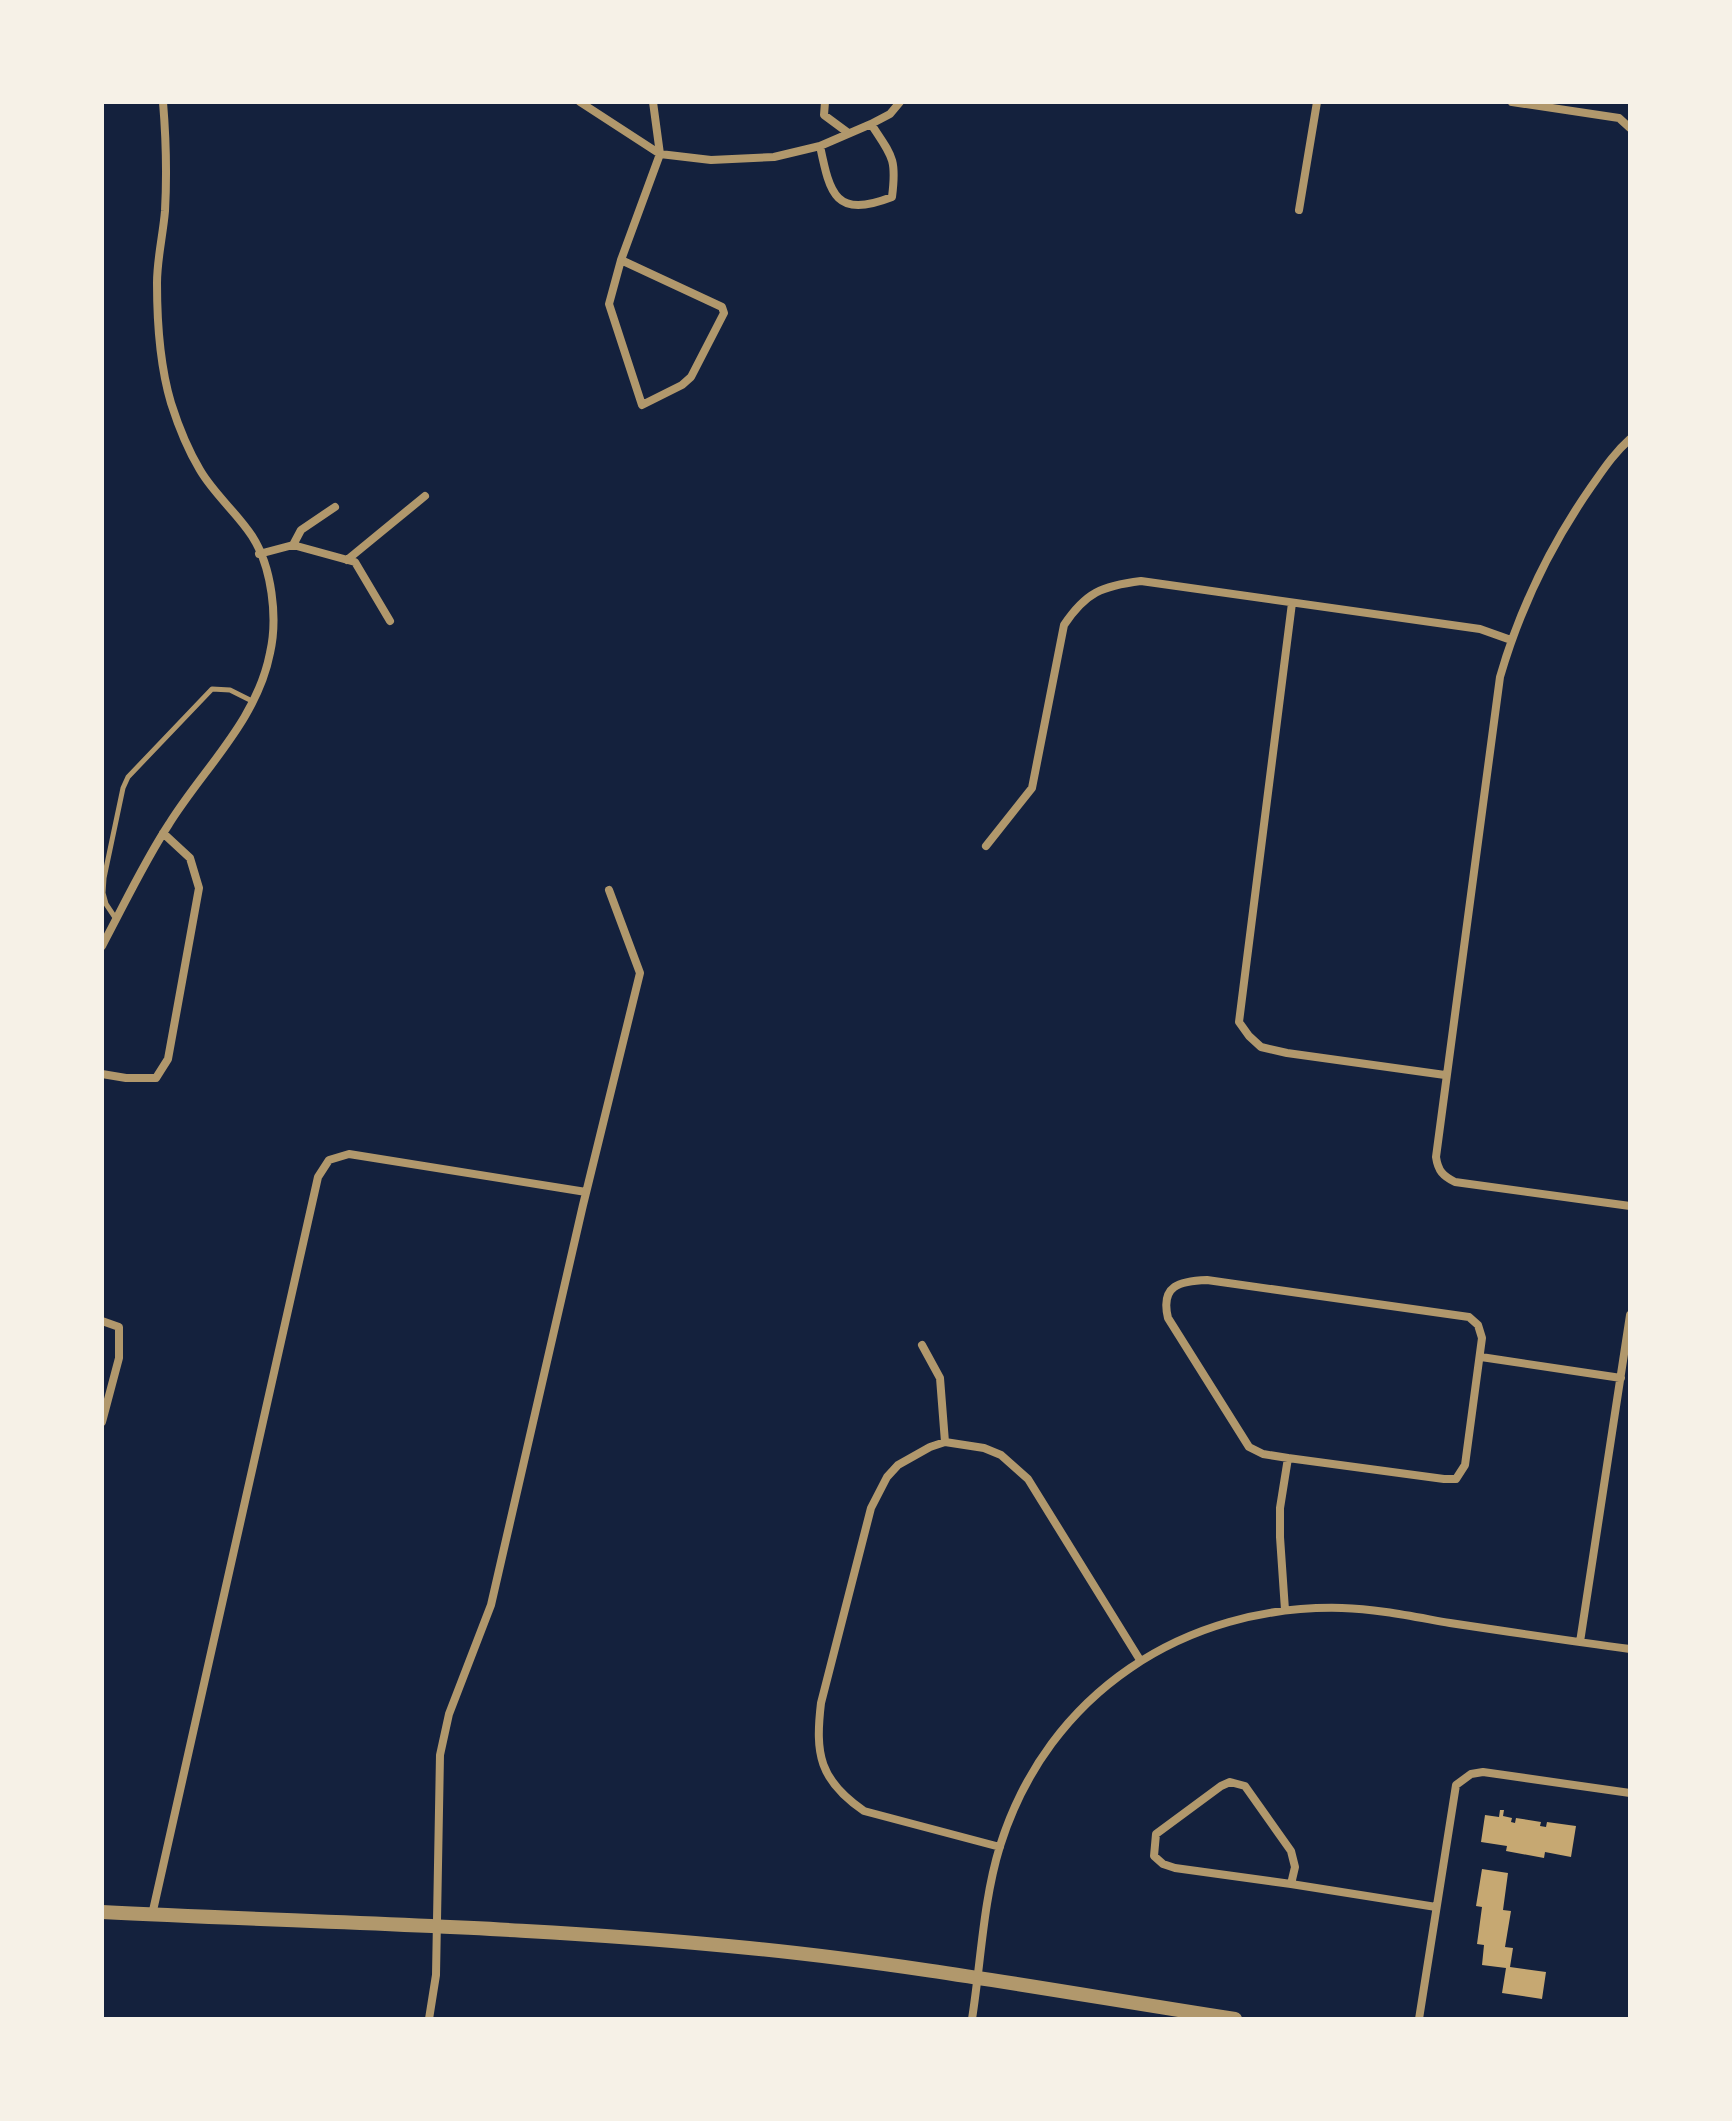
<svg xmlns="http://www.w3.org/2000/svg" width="1732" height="2121" font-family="Signika,sans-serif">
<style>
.building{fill:#c6a872}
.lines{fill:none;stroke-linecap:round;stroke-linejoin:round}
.service{stroke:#b1986c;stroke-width:5}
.minor{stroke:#b1986c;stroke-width:8}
.tertiary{stroke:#b1986c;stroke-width:14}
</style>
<rect width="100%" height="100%" fill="#14213d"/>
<path class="building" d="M 1500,1810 L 1504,1810 L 1503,1816 L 1512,1818 L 1511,1822 L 1515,1823 L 1516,1818 L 1541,1822 L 1540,1826 L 1546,1827 L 1547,1822 L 1576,1826 L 1571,1857 L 1545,1852 L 1544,1858 L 1506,1851 L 1507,1846 L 1481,1842 L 1485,1815 L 1499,1817 Z
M 1482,1869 L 1508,1873 L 1503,1910 L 1511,1911 L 1505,1947 L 1513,1948 L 1510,1967 L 1546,1972 L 1542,1999 L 1502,1993 L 1506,1968 L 1482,1965 L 1484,1945 L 1477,1944 L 1482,1907 L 1476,1906 Z"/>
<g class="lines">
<path class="service" d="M 116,919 L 106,904 L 103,893 L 104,878 L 123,788 L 128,777 L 212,689 L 230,690 L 252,701"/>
<path class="minor" d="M 580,102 L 660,154 L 711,160 L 774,157 L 820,146 L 871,124 L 890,114 L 900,102
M 825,102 L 824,115 L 847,132
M 1512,102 L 1619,118 L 1630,128
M 820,146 C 830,194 835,219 892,197 C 897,158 892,156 871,124
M 1299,210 L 1317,102
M 621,260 L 722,307 L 724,313 L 691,377 L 682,385 L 642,405 L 609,304 Z
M 621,260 L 660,154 L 653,102
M 1630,439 C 1614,453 1603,470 1591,487 C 1550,546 1520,608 1500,677 L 1436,1157 C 1438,1171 1443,1176 1455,1182 L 1630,1206
M 293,545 L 355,562 L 390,621
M 259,554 L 293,545 L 301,530 L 335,507
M 347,560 L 425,496
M 1292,603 L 1239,1022 L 1249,1036 L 1261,1047 L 1287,1053 L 1445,1075
M 986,846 L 1032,788 L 1064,625 C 1086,592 1102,586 1141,581 L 1480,629 L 1511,640
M 102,946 C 124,905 144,862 169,824 C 204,768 257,720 270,653 C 278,618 272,567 252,536 C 237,513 214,494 200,470 C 188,450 178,425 171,403 C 160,366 157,322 157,283 C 157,259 163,235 165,211 C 167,174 166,138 163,102
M 102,1074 L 126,1078 L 156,1078 L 168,1059 L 199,888 L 190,858 L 163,833
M 1207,1280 L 1469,1317 L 1478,1325 L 1482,1338 L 1465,1465 L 1456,1479 L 1444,1479 L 1288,1458 L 1263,1454 L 1249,1447 L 1168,1318 C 1160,1285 1180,1281 1207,1280 Z
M 102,1321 L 119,1327 L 119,1358 L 102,1422
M 922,1345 L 940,1378 L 945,1442
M 1481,1357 L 1621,1378
M 1285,1610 L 1280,1537 L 1280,1508 L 1288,1458
M 1580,1642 L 1630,1315
M 1230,1782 L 1245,1786 L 1291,1851 L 1295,1867 L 1291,1884 L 1175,1868 L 1163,1864 L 1154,1856 L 1156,1834 L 1221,1786 Z
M 1000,1847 L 864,1811 C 819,1780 815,1754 821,1703 L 871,1508 L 887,1477 L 898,1465 L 930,1447 L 945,1442 L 984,1448 L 1001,1455 L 1028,1479 L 1140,1660
M 1291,1884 L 1436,1907
M 152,1915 L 318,1177 L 329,1160 L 349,1154 L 586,1192
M 429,2019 L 436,1975 L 440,1755 L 449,1714 L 491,1605 L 583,1205 L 640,973 L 609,890
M 972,2019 C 981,1962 983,1901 1000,1846 C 1048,1693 1185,1604 1342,1608 C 1378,1609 1415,1617 1450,1623 C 1510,1632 1570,1641 1630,1649
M 1419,2019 L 1456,1785 L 1471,1774 L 1483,1772 L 1630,1793"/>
<path class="tertiary" d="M 102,1912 C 318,1923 534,1926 749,1948 C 912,1964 1073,1994 1235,2019"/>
</g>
<rect width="1732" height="2121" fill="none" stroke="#f6f1e7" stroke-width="208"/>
</svg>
